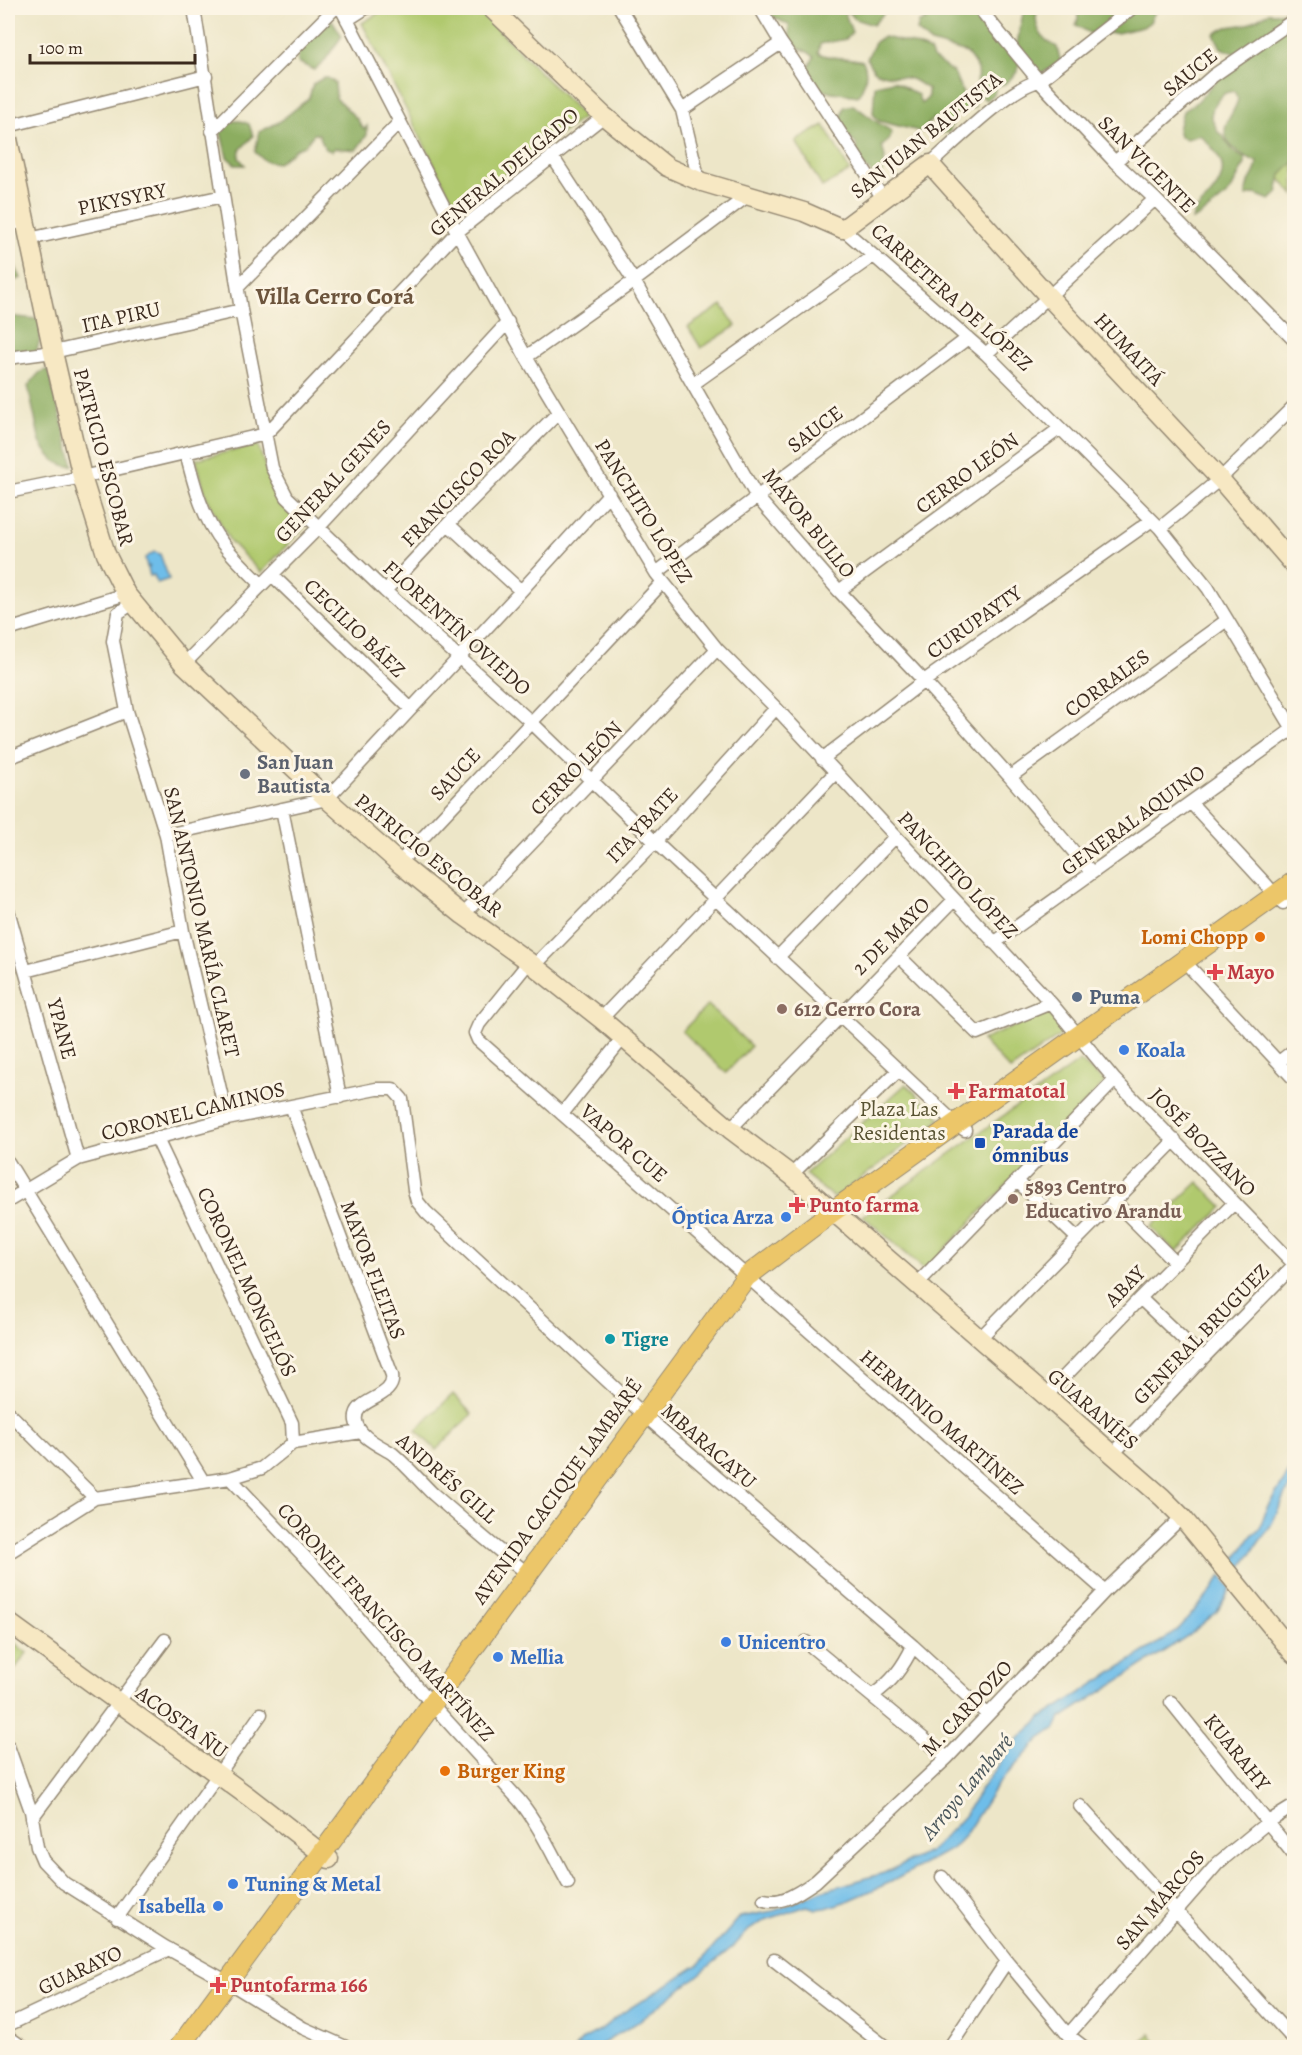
<svg xmlns="http://www.w3.org/2000/svg" width="1302" height="2055" font-family="Alegreya,serif">
<style>
.green{fill:#b0c96e;stroke:#767a46;stroke-width:1.5}
.forest{fill:#8cad61;stroke:#646c40;stroke-width:1.5}
.water{fill:#6ebde9;stroke:#547484;stroke-width:1.5}
.lines{fill:none;stroke-linecap:round;stroke-linejoin:round}
.street-casing{stroke:#948873;stroke-width:15}
.secondary-casing{stroke:#948873;stroke-width:21}
.primary-casing{stroke:#948873;stroke-width:22}
.street{stroke:#fff;stroke-width:12}
.secondary{stroke:#f7e8c3;stroke-width:18}
.primary{stroke:#ecc669;stroke-width:20}
.worship-dot{fill:#6b7280;stroke:#fcf5e5;stroke-width:2}
.food-dot{fill:#e8710a;stroke:#fcf5e5;stroke-width:2}
.health-dot{fill:#e0444e;stroke:#fcf5e5;stroke-width:2}
.service-dot{fill:#5c6f8a;stroke:#fcf5e5;stroke-width:2}
.education-dot{fill:#8d6e63;stroke:#fcf5e5;stroke-width:2}
.shop-dot{fill:#3f7fe0;stroke:#fcf5e5;stroke-width:2}
.transit-dot{fill:#1a4fb4;stroke:#fcf5e5;stroke-width:2}
.culture-dot{fill:#0f9aa8;stroke:#fcf5e5;stroke-width:2}
.labels{text-anchor:middle;dominant-baseline:central;stroke-width:6;stroke-linejoin:round;paint-order:stroke}
.street-label{font-size:21px;fill:#3b2a1e;stroke:#fcf5e5}
.worship-label{font-size:21px;font-weight:bold;fill:#5b616d;stroke:#fcf5e5;text-anchor:start}
.food-label{font-size:21px;font-weight:bold;fill:#c56008;stroke:#fcf5e5;text-anchor:end}
.health-label{font-size:21px;font-weight:bold;fill:#be3a42;stroke:#fcf5e5;text-anchor:start}
.service-label{font-size:21px;font-weight:bold;fill:#4e5e75;stroke:#fcf5e5;text-anchor:start}
.education-label{font-size:21px;font-weight:bold;fill:#785e54;stroke:#fcf5e5;text-anchor:start}
.shop-label{font-size:21px;font-weight:bold;fill:#366cbe;stroke:#fcf5e5;text-anchor:start}
.park-label{font-size:21px;fill:#585232;stroke:#fcf5e5}
.transit-label{font-size:21px;font-weight:bold;fill:#164399;stroke:#fcf5e5;text-anchor:start}
.culture-label{font-size:21px;font-weight:bold;fill:#0d838f;stroke:#fcf5e5;text-anchor:start}
.water-label{font-size:22px;font-style:italic;fill:#4a565b;stroke:#fcf5e5}
.quarter-label{font-size:24px;font-weight:bold;fill:#6c543c;stroke:#fcf5e5}
</style>
<rect width="100%" height="100%" fill="#fcf5e5"/>
<filter id="ink" filterUnits="userSpaceOnUse"><feTurbulence type="fractalNoise" baseFrequency=".0167" numOctaves="2"/><feDisplacementMap in="SourceGraphic" scale="12" xChannelSelector="R" yChannelSelector="G"/><feConvolveMatrix kernelMatrix="1 2 1 2 8 2 1 2 1" color-interpolation-filters="sRGB"/></filter>
<filter id="wash" filterUnits="userSpaceOnUse"><feTurbulence type="fractalNoise" baseFrequency=".008" numOctaves="4" result="noise"/><feDisplacementMap in="SourceGraphic" scale="24" xChannelSelector="R" yChannelSelector="G"/><feGaussianBlur stdDeviation="1.35" result="paint"/><feColorMatrix in="noise" values="0 0 0 0 0 0 0 0 0 0 0 0 0 0 0 0 0 1.4 0 .05"/><feComposite in="paint" operator="in"/></filter>
<g filter="url(#wash)">
<rect width="100%" height="100%" fill="#ede6c8"/>
<path class="green" d="M 387,8 L 477,8 L 584,117 L 457,209 L 362,23 Z
M 824,125 L 850,171 L 822,187 L 796,141 Z
M 1294,158 L 1294,195 L 1276,174 Z
M 722,305 L 736,326 L 701,348 L 688,327 Z
M 258,445 L 271,485 L 305,526 L 261,573 L 230,541 L 206,496 L 196,459 Z
M 708,1005 L 751,1046 L 726,1073 L 682,1031 Z
M 1048,1012 L 1065,1032 L 1010,1070 L 982,1040 Z
M 1080,1061 L 1105,1082 L 925,1270 L 863,1216 Z
M 906,1084 L 941,1119 L 834,1198 L 805,1174 Z
M 1198,1182 L 1223,1207 L 1176,1252 L 1151,1227 Z
M 453,1394 L 472,1414 L 436,1450 L 416,1430 Z
M 8,1638 L 27,1653 L 8,1678 Z
M 1150,2034 L 1160,2046 L 1158,2047 L 1133,2047 Z"/>
<path class="forest" d="M 770,8 L 843,8 L 852,32 L 846,39 L 820,44 L 818,53 C 832,60 848,56 863,61 C 869,73 865,85 858,96 L 813,89 L 805,73 L 814,57 C 807,49 798,49 790,44 L 789,25 L 765,13 Z
M 850,8 L 883,8 L 884,13 L 873,25 L 855,19 L 849,12 Z
M 898,8 L 972,8 L 981,26 L 997,34 L 1019,62 L 1018,71 L 1005,84 L 996,86 L 994,95 L 986,100 C 972,88 979,84 977,69 C 976,64 970,57 967,53 L 931,43 L 917,31 L 919,22 L 926,21 L 921,16 L 901,13 Z
M 1024,8 L 1038,8 C 1032,25 1041,40 1057,47 L 1061,63 L 1042,73 L 1031,64 L 1017,44 Z
M 1077,8 L 1157,8 L 1150,22 L 1143,27 L 1117,33 L 1091,34 L 1076,25 L 1078,19 Z
M 1294,12 L 1294,162 L 1281,175 L 1277,193 L 1270,200 L 1255,194 L 1246,196 C 1245,179 1256,178 1257,162 C 1241,155 1221,145 1226,125 C 1229,116 1236,109 1238,99 L 1234,91 L 1225,93 L 1218,100 L 1213,107 L 1211,116 L 1218,132 L 1222,135 L 1233,151 L 1245,159 L 1245,164 C 1239,172 1236,181 1231,190 C 1227,196 1199,218 1192,220 C 1194,211 1200,206 1206,200 C 1232,173 1225,159 1200,135 L 1187,139 L 1180,137 L 1178,129 L 1183,111 L 1198,101 L 1238,55 L 1221,48 L 1214,34 L 1227,27 L 1248,24 L 1268,13 Z
M 332,20 L 342,36 L 323,63 L 314,70 L 298,62 L 297,40 L 317,22 Z
M 884,37 L 913,44 L 930,51 L 933,58 L 954,73 L 965,98 L 974,98 L 975,107 L 956,113 L 949,132 L 941,133 L 933,118 L 922,132 L 879,121 L 873,114 L 875,85 L 894,81 L 918,95 L 921,104 L 928,98 L 928,89 C 922,86 917,81 911,79 C 893,73 874,81 867,58 L 876,41 Z
M 323,78 L 328,78 L 335,83 L 336,98 L 357,119 L 364,130 L 367,126 L 367,135 L 356,150 L 335,148 L 332,151 L 325,149 L 319,134 L 314,134 L 304,146 L 296,149 L 278,163 L 265,161 L 255,152 L 259,132 L 279,122 L 309,98 L 313,84 Z
M 853,105 C 867,114 877,124 892,131 L 889,140 L 882,146 L 885,158 L 882,176 L 873,174 L 860,163 L 856,144 L 838,126 L 844,107 Z
M 226,121 L 241,121 L 249,124 L 253,136 L 240,150 L 239,158 L 245,165 L 236,165 L 227,157 L 220,129 Z
M 8,252 L 21,278 L 8,283 Z
M 8,316 L 45,320 L 36,354 L 8,355 Z
M 48,369 L 74,466 C 58,468 47,455 40,442 L 28,386 L 39,373 Z"/>
<path class="water" d="M 154,552 L 160,554 L 169,579 L 157,583 L 154,575 L 150,576 L 148,568 L 150,566 L 147,567 L 145,558 Z
M 1294,1465 L 1294,1478 L 1271,1525 L 1240,1569 L 1233,1562 L 1253,1534 L 1260,1528 L 1267,1507 Z
M 1221,1576 L 1231,1588 L 1217,1612 L 1189,1635 L 1061,1718 L 1056,1728 L 1040,1739 L 997,1785 L 965,1835 L 953,1848 L 891,1882 L 850,1900 L 826,1908 L 816,1909 L 807,1906 L 765,1920 L 749,1930 L 735,1945 L 690,1982 L 635,2024 L 597,2047 L 575,2048 L 583,2039 L 600,2030 L 619,2015 L 698,1965 L 740,1917 L 774,1911 L 822,1891 L 884,1873 L 931,1851 L 964,1816 L 981,1789 L 1018,1739 L 1041,1718 L 1177,1631 L 1210,1593 Z"/>
</g>
<g filter="url(#ink)">
<g class="lines">
<g class="street-casing">
<path id="street" d="M 194,8 L 241,310 L 272,468 L 287,497 L 385,591 L 530,721 L 655,842 L 956,1124 L 965,1130
M 341,8 L 457,232 L 526,357 L 656,573 L 717,649 L 776,708 L 1051,1003 L 1115,1080 L 1294,1264
M 620,8 L 682,110 L 699,181
M 760,8 L 781,43 L 793,60 L 884,200
M 979,8 L 1039,81 L 1115,162 L 1155,199 L 1294,340
M 347,20 L 366,8
M 682,110 L 781,43
M 8,126 L 206,76
M 212,131 L 335,8
M 552,156 L 634,281 L 757,497 L 839,591 L 924,681 L 1010,777 L 1092,873
M 1115,162 L 1213,76 L 1294,20
M 930,164 C 954,143 1010,87 1039,81 L 1132,8
M 8,225 L 25,221
M 843,229 L 986,354 L 1160,528 L 1208,588 L 1293,729 L 994,943
M 29,239 L 223,196
M 238,287 L 400,122
M 986,354 L 1155,199
M 526,357 L 634,281 L 746,197
M 8,358 L 53,352 L 241,310
M 693,384 L 873,256
M 186,453 C 194,484 202,518 223,544 C 235,559 249,572 262,585
M 8,492 L 82,477 L 266,434 L 457,232 L 604,116
M 448,524 L 521,591
M 1160,528 L 1220,479 L 1294,406
M 656,573 L 968,338
M 272,575 L 410,708
M 385,591 L 448,524 L 559,412
M 839,591 L 1059,429
M 133,603 L 118,613 L 113,641 L 127,711 L 166,835 L 183,931 L 227,1119
M 8,630 L 126,594
M 184,664 L 319,527 L 508,322
M 8,758 L 127,711
M 822,759 L 924,681 L 1152,520
M 1010,777 L 1227,620
M 1191,803 L 1283,903
M 282,809 L 340,1097
M 166,835 L 327,799 L 521,591 L 609,494
M 399,863 L 663,582
M 8,910 L 78,1159
M 463,915 L 717,649
M 899,956 L 977,1033 L 1051,1003
M 777,958 L 895,837
M 1184,961 L 1294,1079
M 529,962 L 479,1024 L 475,1033 L 478,1040 L 1105,1591
M 534,966 L 655,842 L 776,708
M 26,971 L 183,931
M 601,1019 L 836,772
M 1279,1062 L 1294,1050
M 291,1106 L 392,1375 C 396,1400 352,1397 356,1421 C 358,1437 381,1446 393,1454 C 407,1466 419,1480 432,1493 C 464,1521 497,1550 531,1576
M 562,1114 L 623,1038
M 730,1129 L 954,900
M 157,1139 L 292,1423 L 293,1443
M 8,1162 L 203,1481
M 791,1175 L 898,1071
M 1017,1181 L 1078,1239
M 8,1201 L 78,1159 L 227,1119 L 376,1089 L 393,1089 L 402,1099 L 414,1190 L 417,1201 L 426,1212 L 643,1414 L 913,1646 L 987,1714
M 1114,1201 L 1175,1262
M 916,1285 L 1115,1080
M 1140,1298 L 1203,1358
M 979,1339 L 1175,1140
M 1045,1397 L 1140,1298 L 1234,1203
M 8,1412 L 95,1498
M 1112,1455 L 1203,1358 L 1294,1265
M 230,1478 L 319,1572 L 438,1711 L 519,1800 C 538,1823 553,1856 568,1883
M 8,1553 L 95,1498 L 230,1478 L 262,1468 L 293,1443 L 361,1432
M 806,1642 L 947,1758
M 873,1695 C 892,1682 903,1667 913,1646
M 1171,1702 L 1294,1855
M 8,1746 L 31,1811 L 37,1847 L 43,1861 L 64,1883 L 165,1947 L 228,1982 L 303,2028 L 348,2048
M 1080,1806 L 1294,2040
M 32,1818 L 165,1640
M 942,1877 L 1007,1961 L 1068,2035 L 1085,2048
M 764,1900 C 783,1905 801,1891 816,1881 L 947,1758 L 1105,1591 L 1182,1517
M 117,1918 L 261,1714
M 774,1960 L 887,2048
M 8,2025 L 169,1949
M 1068,2035 L 1218,1863 L 1268,1822 L 1294,1806
M 8,2037 L 24,2048
M 949,2048 L 1007,1961"/>
</g>
<g class="secondary-casing">
<path id="secondary" d="M 491,8 L 604,116 L 667,167 L 699,181 L 804,212 L 843,229 L 930,164 L 1049,297 L 1220,479 L 1294,565
M 8,139 L 53,352 L 82,477 L 106,554 L 126,594 L 184,664 L 327,799 L 399,863 L 463,915 L 529,962 L 601,1019 L 730,1129 L 791,1175 L 1162,1497 L 1182,1517 L 1294,1654
M 8,1622 L 249,1797 L 329,1859"/>
</g>
<g class="primary-casing">
<path id="primary" d="M 179,2048 L 746,1277 L 832,1212 L 1294,882"/>
</g>
<use href="#street" class="street"/>
<use href="#secondary" class="secondary"/>
<use href="#primary" class="primary"/>
</g>
</g>
<circle class="worship-dot" cx="245" cy="774" r="6"/>
<g class="food-dot">
<circle cx="1260" cy="937" r="6"/>
<circle cx="445" cy="1771" r="6"/>
</g>
<g class="health-dot">
<path d="M1212 963h6v6h6v6h-6v6h-6v-6h-6v-6h6z"/>
<path d="M953 1082h6v6h6v6h-6v6h-6v-6h-6v-6h6z"/>
<path d="M794 1196h6v6h6v6h-6v6h-6v-6h-6v-6h6z"/>
<path d="M215 1976h6v6h6v6h-6v6h-6v-6h-6v-6h6z"/>
</g>
<circle class="service-dot" cx="1077" cy="997" r="6"/>
<g class="education-dot">
<circle cx="782" cy="1009" r="6"/>
<circle cx="1013" cy="1199" r="6"/>
</g>
<g class="shop-dot">
<circle cx="1124" cy="1050" r="6"/>
<circle cx="786" cy="1217" r="6"/>
<circle cx="726" cy="1642" r="6"/>
<circle cx="498" cy="1657" r="6"/>
<circle cx="233" cy="1884" r="6"/>
<circle cx="218" cy="1906" r="6"/>
</g>
<rect class="transit-dot" x="974" y="1137" width="12" height="12" rx="3"/>
<circle class="culture-dot" cx="610" cy="1339" r="6"/>
<g class="labels">
<g class="street-label">
<text transform="translate(1190 72) rotate(-39)">SAUCE</text>
<text transform="translate(926 135) rotate(-39)">SAN JUAN BAUTISTA</text>
<text transform="translate(1147 164) rotate(45)">SAN VICENTE</text>
<text transform="translate(504 172) rotate(-40)">GENERAL DELGADO</text>
<text transform="translate(122 199) rotate(-12)">PIKYSYRY</text>
<text transform="translate(952 297) rotate(42)">CARRETERA DE LÓPEZ</text>
<text transform="translate(121 317) rotate(-13)">ITA PIRU</text>
<text transform="translate(1129 349) rotate(47)">HUMAITÁ</text>
<text transform="translate(815 429) rotate(-37)">SAUCE</text>
<text transform="translate(104 457) rotate(75)">PATRICIO ESCOBAR</text>
<text transform="translate(967 473) rotate(-36)">CERRO LEÓN</text>
<text transform="translate(333 481) rotate(-47)">GENERAL GENES</text>
<text transform="translate(458 488) rotate(-46)">FRANCISCO ROA</text>
<text transform="translate(644 511) rotate(58)">PANCHITO LÓPEZ</text>
<text transform="translate(809 523) rotate(51)">MAYOR BULLO</text>
<text transform="translate(974 622) rotate(-35)">CURUPAYTY</text>
<text transform="translate(355 628) rotate(44)">CECILIO BÁEZ</text>
<text transform="translate(457 628) rotate(42)">FLORENTÍN OVIEDO</text>
<text transform="translate(1107 683) rotate(-36)">CORRALES</text>
<text transform="translate(576 768) rotate(-46)">CERRO LEÓN</text>
<text transform="translate(455 774) rotate(-47)">SAUCE</text>
<text transform="translate(1133 820) rotate(-36)">GENERAL AQUINO</text>
<text transform="translate(642 825) rotate(-47)">ITA YBATE</text>
<text transform="translate(429 855) rotate(39)">PATRICIO ESCOBAR</text>
<text transform="translate(958 875) rotate(47)">PANCHITO LÓPEZ</text>
<text transform="translate(202 922) rotate(77)">SAN ANTONIO MARÍA CLARET</text>
<text transform="translate(891 936) rotate(-45)">2 DE MAYO</text>
<text transform="translate(62 1029) rotate(75)">YPANE</text>
<text transform="translate(193 1111) rotate(-14)">CORONEL CAMINOS</text>
<text transform="translate(1203 1142) rotate(46)">JOSÉ BOZZANO</text>
<text transform="translate(624 1143) rotate(41)">VAPOR CUE</text>
<text transform="translate(373 1270) rotate(69)">MAYOR FLEITAS</text>
<text transform="translate(247 1282) rotate(65)">CORONEL MONGELÓS</text>
<text transform="translate(1125 1286) rotate(-46)">ABAY</text>
<text transform="translate(1201 1334) rotate(-46)">GENERAL BRUGUEZ</text>
<text transform="translate(1093 1409) rotate(41)">GUARANÍES</text>
<text transform="translate(942 1422) rotate(41)">HERMINIO MARTÍNEZ</text>
<text transform="translate(709 1446) rotate(41)">MBARACAYU</text>
<text transform="translate(447 1478) rotate(41)">ANDRÉS GILL</text>
<text transform="translate(557 1491) rotate(-54)">AVENIDA CACIQUE LAMBARÉ</text>
<text transform="translate(386 1622) rotate(48)">CORONEL FRANCISCO MARTÍNEZ</text>
<text transform="translate(967 1708) rotate(-47)">M. CARDOZO</text>
<text transform="translate(182 1722) rotate(36)">ACOSTA ÑU</text>
<text transform="translate(1237 1752) rotate(51)">KUARAHY</text>
<text transform="translate(1160 1900) rotate(-49)">SAN MARCOS</text>
<text transform="translate(80 1970) rotate(-25)">GUARAYO</text>
</g>
<g class="worship-label">
<text x="257" y="762">San Juan<tspan x="257" dy="24">Bautista</tspan></text>
</g>
<g class="food-label">
<text x="1248" y="937">Lomi Chopp</text>
<text x="457" y="1771" text-anchor="start">Burger King</text>
</g>
<g class="health-label">
<text x="1227" y="972">Mayo</text>
<text x="968" y="1091">Farmatotal</text>
<text x="809" y="1205">Punto farma</text>
<text x="230" y="1985">Puntofarma 166</text>
</g>
<g class="service-label">
<text x="1089" y="997">Puma</text>
</g>
<g class="education-label">
<text x="794" y="1009">612 Cerro Cora</text>
<text x="1025" y="1187">5893 Centro<tspan x="1025" dy="24">Educativo Arandu</tspan></text>
</g>
<g class="shop-label">
<text x="1136" y="1050">Koala</text>
<text x="774" y="1217" text-anchor="end">Óptica Arza</text>
<text x="738" y="1642">Unicentro</text>
<text x="510" y="1657">Mellia</text>
<text x="245" y="1884">Tuning &amp; Metal</text>
<text x="206" y="1906" text-anchor="end">Isabella</text>
</g>
<g class="park-label">
<text x="899" y="1109">Plaza Las<tspan x="899" dy="24">Residentas</tspan></text>
</g>
<g class="transit-label">
<text x="992" y="1131">Parada de<tspan x="992" dy="24">ómnibus</tspan></text>
</g>
<g class="culture-label">
<text x="622" y="1339">Tigre</text>
</g>
<g class="water-label">
<text transform="translate(967 1787) rotate(-50)">Arroyo Lambaré</text>
</g>
<g class="quarter-label">
<text x="335" y="296">Villa Cerro Corá</text>
</g>
</g>
<rect width="1302" height="2055" fill="none" stroke="#fcf5e5" stroke-width="30"/>
<path d="M30 54v9h165v-9" fill="none" stroke="#3b2a1e" stroke-width="3"/>
<text x="39" y="54" font-size="18" fill="#3b2a1e" stroke="#fcf5e5" stroke-width="4.5" paint-order="stroke">100 m</text>
</svg>
